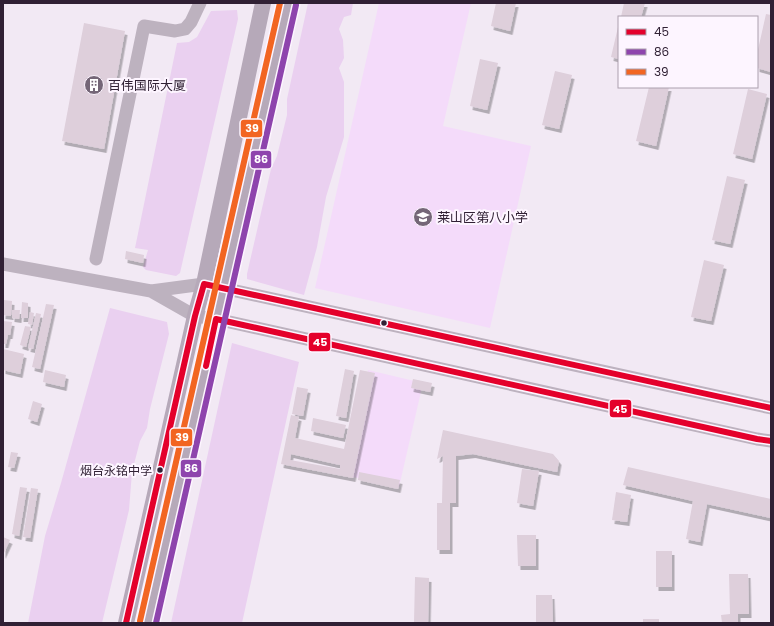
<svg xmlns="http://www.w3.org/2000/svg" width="774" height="626" font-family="Poppins,'Noto Sans SC',sans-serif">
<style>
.built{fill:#f4dbfa}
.green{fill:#ead0f0}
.building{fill:#decfdb;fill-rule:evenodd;filter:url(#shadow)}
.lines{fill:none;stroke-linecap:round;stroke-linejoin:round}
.minor{stroke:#bdb2bf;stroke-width:13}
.major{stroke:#b6a9b9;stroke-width:16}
.bus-1-casing{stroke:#fdf5ff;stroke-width:9}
.bus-2-casing{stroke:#fdf5ff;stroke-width:9}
.bus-3-casing{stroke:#fdf5ff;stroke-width:9}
.bus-1{stroke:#e4002b;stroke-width:6}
.bus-2{stroke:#8e44ad;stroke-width:6}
.bus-3{stroke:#f26522;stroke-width:6}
.bus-dot{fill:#302034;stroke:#fdf5ff;stroke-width:1.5}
.labels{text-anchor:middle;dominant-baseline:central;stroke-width:4;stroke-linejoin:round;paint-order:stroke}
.bus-label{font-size:12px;fill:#302034;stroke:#fdf5ff;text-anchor:end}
.poi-label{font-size:13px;fill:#302034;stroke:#fdf5ff;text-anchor:start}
.line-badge{stroke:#fdf5ff;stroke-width:1.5}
.badge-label{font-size:11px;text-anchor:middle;font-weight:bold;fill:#fff}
</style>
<defs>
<filter id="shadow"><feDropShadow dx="2.5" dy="4" stdDeviation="0" flood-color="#0004"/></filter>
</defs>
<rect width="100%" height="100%" fill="#f2e9f4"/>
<path class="built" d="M 379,3 L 471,3 L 443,126 L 531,146 L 490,328 L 315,288 Z
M 368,370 L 423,383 L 399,487 L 344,475 Z"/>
<path class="green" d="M 308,3 L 353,3 L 351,15 L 344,17 L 339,29 L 343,40 L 344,58 L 339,68 L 344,82 L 344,137 L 326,197 L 317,247 L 304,295 L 247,279 L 247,274 L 271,169 L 277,156 L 287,115 L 287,99 Z
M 237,10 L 238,19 L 180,273 L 176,276 L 146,270 L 143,267 L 148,250 L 135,248 L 177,43 L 189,42 L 197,37 L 211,11 Z
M 110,308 L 167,322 L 169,334 L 150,409 L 147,428 L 140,441 L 132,472 L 129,510 L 102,623 L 28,623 L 45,536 L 61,483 Z
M 232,343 L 299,362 L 242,623 L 171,623 Z"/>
<path class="building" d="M 496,3 L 516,3 L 510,31 L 491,26 Z
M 624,3 L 645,3 L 641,17 L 621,17 Z
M 766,14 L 771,15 L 771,72 L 757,68 L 757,54 Z
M 84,23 L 125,31 L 104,149 L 62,141 Z
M 618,27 L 619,27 L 619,59 L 611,57 Z
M 480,59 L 498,63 L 487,110 L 470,106 Z
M 555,71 L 572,75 L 559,129 L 542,125 Z
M 649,87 L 669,87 L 656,146 L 636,141 Z
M 748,89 L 767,94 L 752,159 L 733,154 Z
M 727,176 L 745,180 L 730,244 L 712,240 Z
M 126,251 L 144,255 L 143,263 L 125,259 Z
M 704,260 L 724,265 L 711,321 L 691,317 Z
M 4,300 L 12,301 L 11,316 L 3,315 Z
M 22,302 L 28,303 L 28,318 L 21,318 Z
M 46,304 L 54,305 L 40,369 L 32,367 Z
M 12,310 L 20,310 L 19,319 L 12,318 Z
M 30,312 L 34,313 L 32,325 L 28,324 Z
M 36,313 L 41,314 L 33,349 L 28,348 Z
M 3,321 L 12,322 L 10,335 L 8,335 L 6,344 L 3,344 Z
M 25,326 L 31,327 L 26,347 L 20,345 Z
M 3,349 L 24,354 L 20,374 L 3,370 Z
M 345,369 L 354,371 L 346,418 L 336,416 Z
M 45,370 L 66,375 L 64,387 L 43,382 Z
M 360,370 L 375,373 L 353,478 L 281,464 L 291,415 L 299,417 L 295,438 L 344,449 ZM 291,454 L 340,465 L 340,469 L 290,460 Z
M 413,379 L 432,383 L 430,392 L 411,388 Z
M 297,387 L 308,389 L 303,416 L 292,414 Z
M 33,401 L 42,404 L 37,422 L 28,419 Z
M 313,418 L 346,425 L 343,438 L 311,431 Z
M 443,430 L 553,454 L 559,461 L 557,472 L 473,454 L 456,456 L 456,503 L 450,503 L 450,550 L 437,550 L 437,503 L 442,503 L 443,456 L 437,459 Z
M 11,452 L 18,453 L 14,468 L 8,467 Z
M 628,467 L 771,499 L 771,518 L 707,504 L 700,542 L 686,539 L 693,501 L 623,485 Z
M 522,469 L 539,471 L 533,506 L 517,503 Z
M 359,472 L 400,480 L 398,489 L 358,480 Z
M 20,487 L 27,488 L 19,536 L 12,534 Z
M 31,488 L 38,489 L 30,538 L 23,537 Z
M 616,492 L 631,495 L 627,522 L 612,520 Z
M 517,535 L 536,535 L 536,566 L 518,566 Z
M 3,537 L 10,540 L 3,555 Z
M 656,551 L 672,551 L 672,587 L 656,587 Z
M 729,574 L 748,574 L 749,614 L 738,614 L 738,623 L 722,623 L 721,615 L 730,614 Z
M 415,577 L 429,578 L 428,623 L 414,623 Z
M 536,595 L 552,595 L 553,623 L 536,623 Z
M 643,619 L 659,619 L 659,623 L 643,623 Z"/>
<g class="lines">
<path class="minor" d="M 96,259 L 144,26 L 175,31 L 185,29 L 191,22 L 200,3
M 3,264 L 151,291 L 195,316 L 216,319 L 757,439 L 771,441
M 151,291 L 204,284 L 771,408"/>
<path class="major" d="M 126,623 L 195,316 L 204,284 L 263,3
M 148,623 L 288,3"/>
<g class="bus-1-casing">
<path id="bus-1" d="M 206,366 L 216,319 L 757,439 L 771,441
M 126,623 L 195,316 L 204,284 L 771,408"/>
</g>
<g class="bus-2-casing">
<path id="bus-2" d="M 156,623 L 296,5"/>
</g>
<g class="bus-3-casing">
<path id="bus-3" d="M 140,621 L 280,3"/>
</g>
<use href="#bus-1" class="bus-1"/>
<use href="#bus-2" class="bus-2"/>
<use href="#bus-3" class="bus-3"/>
</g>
<defs>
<g id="building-disc" transform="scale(1)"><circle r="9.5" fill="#746677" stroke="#fdf5ff"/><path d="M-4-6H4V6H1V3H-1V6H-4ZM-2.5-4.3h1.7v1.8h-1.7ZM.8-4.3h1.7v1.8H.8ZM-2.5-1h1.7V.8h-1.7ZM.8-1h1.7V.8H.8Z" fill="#fff"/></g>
<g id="school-disc" transform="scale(1)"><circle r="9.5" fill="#746677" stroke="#fdf5ff"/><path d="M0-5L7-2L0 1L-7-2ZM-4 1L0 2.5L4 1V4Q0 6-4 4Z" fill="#fff"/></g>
</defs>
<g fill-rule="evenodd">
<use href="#building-disc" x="94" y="85"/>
<use href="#school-disc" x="423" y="217"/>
</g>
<g class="bus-dot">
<circle cx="384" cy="323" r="3.5"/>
<circle cx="160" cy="470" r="3.5"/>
</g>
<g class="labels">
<g class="bus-label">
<text x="152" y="470">烟台永铭中学</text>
</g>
<g class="poi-label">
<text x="108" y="85">百伟国际大厦</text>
<text x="437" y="217">莱山区第八小学</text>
</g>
</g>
<g class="line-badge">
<rect x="240" y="119" width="23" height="19" rx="4" fill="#f26522"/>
<rect x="250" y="150" width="22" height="19" rx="4" fill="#8e44ad"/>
<rect x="308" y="332" width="23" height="20" rx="4" fill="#e4002b"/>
<rect x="609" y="399" width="23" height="19" rx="4" fill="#e4002b"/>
<rect x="170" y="428" width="23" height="19" rx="4" fill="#f26522"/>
<rect x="180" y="459" width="22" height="19" rx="4" fill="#8e44ad"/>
</g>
<g class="badge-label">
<text x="252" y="132">39</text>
<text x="261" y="163">86</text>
<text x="320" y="346">45</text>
<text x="620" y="413">45</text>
<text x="182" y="441">39</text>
<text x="191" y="472">86</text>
</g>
<rect width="774" height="626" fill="none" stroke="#302034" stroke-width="8"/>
<rect x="618" y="16" width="140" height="72" fill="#fdf5ff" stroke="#aba0ae"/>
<rect x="626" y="29" width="20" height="6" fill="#e4002b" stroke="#aba0ae"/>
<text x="654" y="36" font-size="12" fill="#302034">45</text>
<rect x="626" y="49" width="20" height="6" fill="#8e44ad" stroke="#aba0ae"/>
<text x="654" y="56" font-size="12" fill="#302034">86</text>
<rect x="626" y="69" width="20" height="6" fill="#f26522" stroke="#aba0ae"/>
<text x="654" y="76" font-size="12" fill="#302034">39</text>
</svg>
